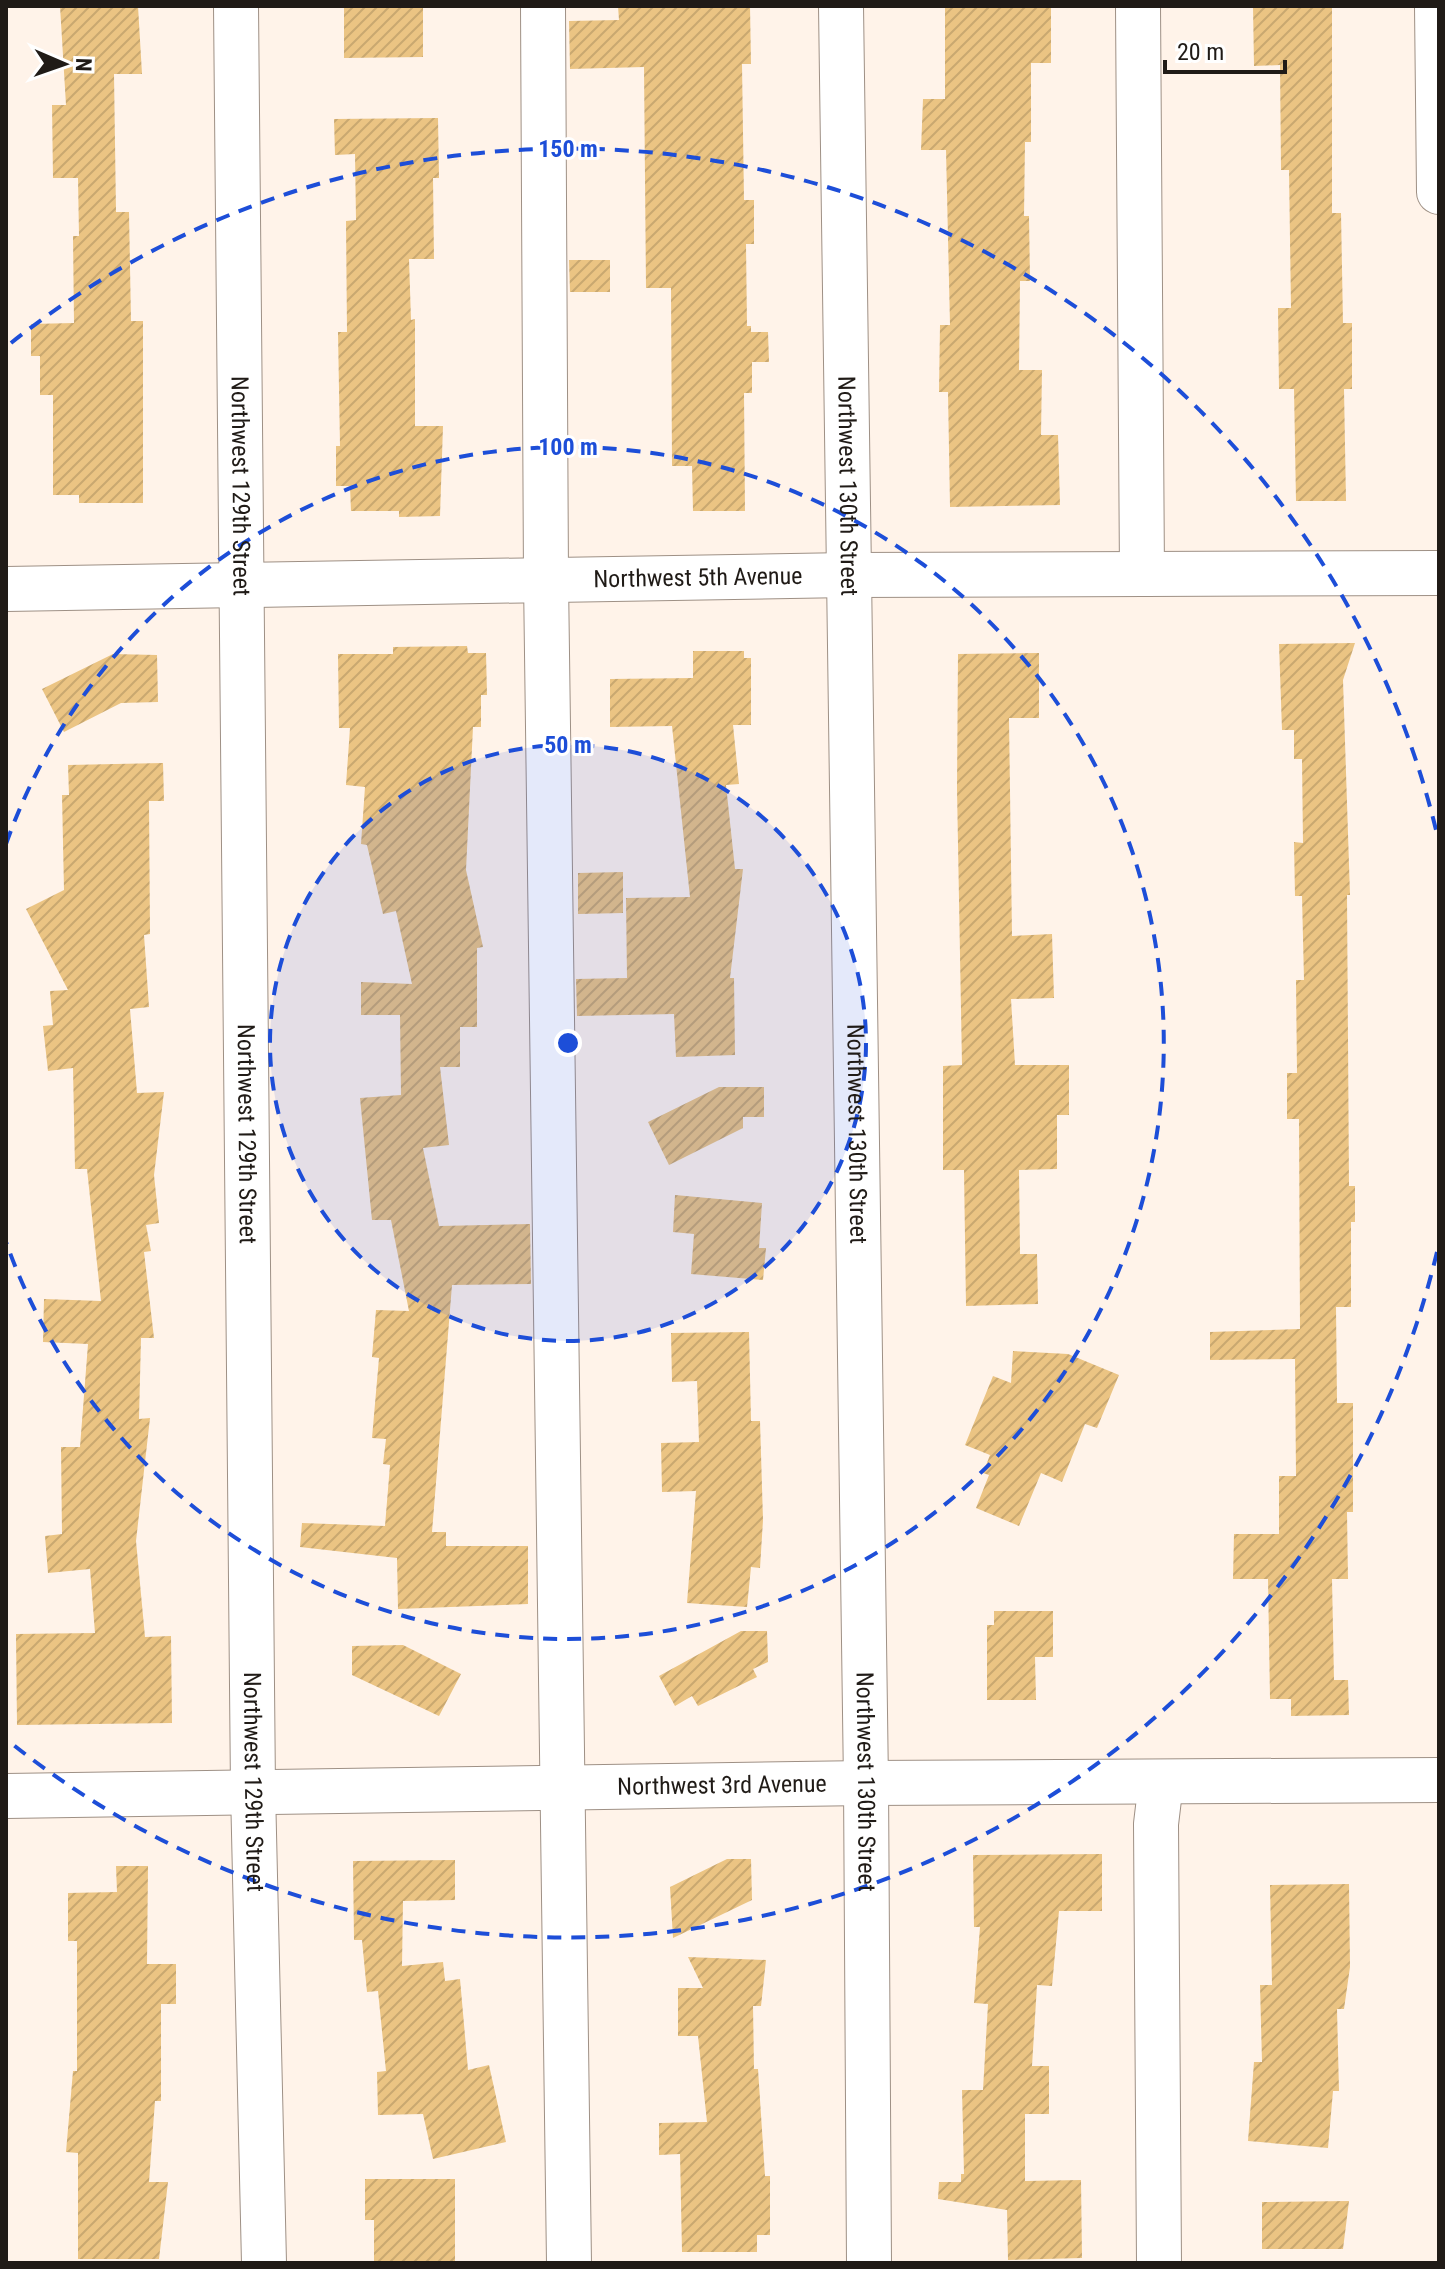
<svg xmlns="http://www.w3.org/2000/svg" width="1445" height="2269" font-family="'Roboto Condensed',sans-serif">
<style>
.building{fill:url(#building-hatch)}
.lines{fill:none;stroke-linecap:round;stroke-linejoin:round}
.minor-casing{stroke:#9e9085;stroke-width:46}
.minor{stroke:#fff;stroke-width:44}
.ring{fill:none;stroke:#1d4ed8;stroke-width:4;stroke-dasharray:14 10}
.labels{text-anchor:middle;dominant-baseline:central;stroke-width:6;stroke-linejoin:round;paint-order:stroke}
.street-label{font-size:24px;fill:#201b17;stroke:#fff}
.centre{fill:#1d4ed8;stroke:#fff;stroke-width:4}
.ring-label{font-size:24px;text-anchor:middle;font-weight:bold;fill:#1d4ed8;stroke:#fff;stroke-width:6;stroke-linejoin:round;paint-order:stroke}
</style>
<defs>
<pattern id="building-hatch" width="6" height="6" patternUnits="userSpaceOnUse" patternTransform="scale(2)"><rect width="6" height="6" fill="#ebc483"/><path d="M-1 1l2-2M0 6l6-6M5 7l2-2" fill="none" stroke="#c9a870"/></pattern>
</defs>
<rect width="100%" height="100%" fill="#fff3e9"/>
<path class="building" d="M 60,6 L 138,6 L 142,74 L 114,74 L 116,212 L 129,212 L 131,321 L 143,321 L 143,503 L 79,503 L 79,495 L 53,495 L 53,395 L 40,395 L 40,356 L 31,356 L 31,324 L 74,323 L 73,236 L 79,236 L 78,178 L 53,178 L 52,105 L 66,105 Z
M 344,6 L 423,6 L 423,57 L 344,58 Z
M 618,6 L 750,6 L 751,64 L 742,64 L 744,200 L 754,200 L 754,244 L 746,244 L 747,326 L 751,326 L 751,332 L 768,332 L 769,362 L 752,362 L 752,393 L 744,393 L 745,511 L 693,511 L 692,466 L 672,466 L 671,288 L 646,288 L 644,67 L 570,69 L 569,21 L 619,20 Z
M 945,6 L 1051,6 L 1051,63 L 1031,63 L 1031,142 L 1025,142 L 1024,216 L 1029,216 L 1030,281 L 1020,281 L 1019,370 L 1042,370 L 1041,435 L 1058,435 L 1060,505 L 950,507 L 948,392 L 939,392 L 940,325 L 950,325 L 946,150 L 921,150 L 923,99 L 945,99 Z
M 1253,6 L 1332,6 L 1332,213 L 1341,213 L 1343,323 L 1352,323 L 1352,389 L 1344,389 L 1346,501 L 1296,501 L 1294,389 L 1279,389 L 1278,308 L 1291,308 L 1289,170 L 1281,170 L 1280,65 L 1254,66 Z
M 438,118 L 439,178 L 433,178 L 434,259 L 409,259 L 411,320 L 415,319 L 415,426 L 443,426 L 440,516 L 399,517 L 399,511 L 351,511 L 350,486 L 336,486 L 336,446 L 340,446 L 338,332 L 347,332 L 346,221 L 356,220 L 355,154 L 335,155 L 334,119 Z
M 569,260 L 610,260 L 610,292 L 570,292 Z
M 1355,643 L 1343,680 L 1350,895 L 1347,895 L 1349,1186 L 1355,1186 L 1355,1222 L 1351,1222 L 1351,1307 L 1336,1307 L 1337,1403 L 1353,1403 L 1353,1512 L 1347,1512 L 1348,1579 L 1332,1579 L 1334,1680 L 1348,1680 L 1349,1715 L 1291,1716 L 1291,1699 L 1270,1699 L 1268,1579 L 1233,1579 L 1234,1534 L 1279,1534 L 1279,1476 L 1296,1476 L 1295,1359 L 1210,1360 L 1210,1332 L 1300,1329 L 1299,1119 L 1287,1119 L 1287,1073 L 1297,1073 L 1296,980 L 1304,980 L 1302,896 L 1295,896 L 1294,842 L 1303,843 L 1302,759 L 1294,759 L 1294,730 L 1282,730 L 1279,644 Z
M 467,646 L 468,653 L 486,653 L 487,695 L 481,695 L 481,727 L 473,727 L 466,870 L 483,947 L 477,948 L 477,1027 L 460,1027 L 460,1067 L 440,1067 L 449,1145 L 423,1148 L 439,1226 L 530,1224 L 531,1284 L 452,1285 L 432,1532 L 446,1532 L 446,1546 L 528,1546 L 528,1604 L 398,1609 L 397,1558 L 300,1547 L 302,1523 L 385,1526 L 390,1465 L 383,1464 L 386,1439 L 372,1438 L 379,1358 L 372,1357 L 376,1310 L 409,1311 L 391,1220 L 372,1220 L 360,1098 L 401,1095 L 400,1015 L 361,1015 L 361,982 L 412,984 L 396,911 L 383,914 L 367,845 L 361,844 L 365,787 L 346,785 L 350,728 L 339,728 L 338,654 L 393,654 L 393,647 Z
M 693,651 L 744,651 L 744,658 L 751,658 L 751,725 L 733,725 L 739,784 L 726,785 L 735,869 L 743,869 L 730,978 L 734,978 L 735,1055 L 676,1057 L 674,1014 L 577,1016 L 576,979 L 627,978 L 626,898 L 690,897 L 672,726 L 610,727 L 610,679 L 693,678 Z
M 1039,653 L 1039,718 L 1009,718 L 1012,936 L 1052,934 L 1054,998 L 1011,999 L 1015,1065 L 1069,1065 L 1069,1115 L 1057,1115 L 1057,1169 L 1019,1170 L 1020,1254 L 1037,1254 L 1038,1304 L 966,1306 L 964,1170 L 943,1170 L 943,1066 L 962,1065 L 957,789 L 958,654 Z
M 113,654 L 157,655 L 158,702 L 121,703 L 64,732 L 42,689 Z
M 163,763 L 164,801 L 149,801 L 150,934 L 144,935 L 149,1007 L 130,1009 L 137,1093 L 164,1092 L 154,1175 L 159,1223 L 146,1225 L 151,1251 L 144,1252 L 154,1338 L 141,1338 L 139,1419 L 150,1418 L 136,1541 L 145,1637 L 171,1636 L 172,1723 L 17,1725 L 16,1634 L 95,1633 L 90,1569 L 48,1573 L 45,1536 L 62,1534 L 61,1447 L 80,1447 L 88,1344 L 43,1342 L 44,1299 L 101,1301 L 87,1169 L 75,1169 L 73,1068 L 48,1071 L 43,1026 L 53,1025 L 50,991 L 68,990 L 26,909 L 64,890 L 62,795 L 69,795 L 68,765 Z
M 623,872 L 623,913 L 578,914 L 578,873 Z
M 719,1087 L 764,1087 L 764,1117 L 743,1117 L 743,1128 L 669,1165 L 648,1122 Z
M 675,1195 L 762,1203 L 759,1248 L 766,1248 L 763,1280 L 691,1274 L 694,1234 L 673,1232 Z
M 749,1332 L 751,1421 L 760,1421 L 763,1520 L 760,1568 L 751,1567 L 747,1607 L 687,1603 L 696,1491 L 662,1492 L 661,1443 L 699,1442 L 697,1381 L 672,1382 L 671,1333 Z
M 1013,1351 L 1068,1354 L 1119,1375 L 1097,1428 L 1085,1424 L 1062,1482 L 1041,1473 L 1019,1526 L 976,1508 L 989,1475 L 983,1473 L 990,1455 L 965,1445 L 993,1376 L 1011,1383 Z
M 994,1611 L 1053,1611 L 1053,1657 L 1035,1657 L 1036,1700 L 987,1700 L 987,1625 L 994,1625 Z
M 741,1631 L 767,1631 L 768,1662 L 753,1669 L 757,1677 L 698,1706 L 692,1696 L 675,1706 L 659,1676 Z
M 403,1645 L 461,1674 L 439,1716 L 352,1675 L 352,1646 Z
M 1102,1854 L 1102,1911 L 1059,1911 L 1052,1986 L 1037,1985 L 1032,2066 L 1049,2066 L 1049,2114 L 1025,2114 L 1025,2181 L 1081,2180 L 1082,2258 L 1008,2260 L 1007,2210 L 938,2199 L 939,2182 L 961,2182 L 961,2174 L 964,2174 L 962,2090 L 983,2090 L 988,2004 L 974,2003 L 980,1927 L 974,1927 L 973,1855 Z
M 727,1859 L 751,1859 L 752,1900 L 673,1938 L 670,1887 Z
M 455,1860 L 455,1900 L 403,1901 L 402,1966 L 443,1962 L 445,1981 L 460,1979 L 468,2070 L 489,2065 L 506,2142 L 433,2159 L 423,2114 L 378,2115 L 377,2072 L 386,2071 L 378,1991 L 367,1992 L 362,1940 L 354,1940 L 353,1861 Z
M 116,1866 L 148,1866 L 147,1964 L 176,1964 L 176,2004 L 161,2004 L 161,2101 L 155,2101 L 149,2182 L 168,2182 L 159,2259 L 78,2259 L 78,2153 L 66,2152 L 73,2071 L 77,2071 L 77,1941 L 68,1941 L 68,1893 L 117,1892 Z
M 1349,1884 L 1350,1967 L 1344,2009 L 1337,2009 L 1339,2091 L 1333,2091 L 1328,2148 L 1248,2141 L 1254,2062 L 1262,2062 L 1260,1985 L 1272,1985 L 1270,1885 Z
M 688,1957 L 766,1960 L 761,2006 L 753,2006 L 754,2069 L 758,2069 L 765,2176 L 770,2176 L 770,2235 L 757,2235 L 757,2252 L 682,2252 L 680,2154 L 659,2155 L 659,2123 L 707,2122 L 698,2036 L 678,2036 L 678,1988 L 703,1988 Z
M 365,2179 L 455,2179 L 455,2263 L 374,2263 L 374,2220 L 365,2220 Z
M 1349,2201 L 1343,2249 L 1262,2249 L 1262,2202 Z"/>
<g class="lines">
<g class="minor-casing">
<g id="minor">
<path id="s1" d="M 236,6 L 253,1790 L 264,2263"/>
<path d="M 543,6 L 546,580 L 569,2263"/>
<path id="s2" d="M 841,6 L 866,1783 L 869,2263"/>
<path d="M 1138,6 L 1142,574"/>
<path d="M 1437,6 L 1439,192"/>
<path id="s3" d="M 6,589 L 848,575 L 1439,573"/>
<path id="s4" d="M 6,1796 L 866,1783 L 1439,1780"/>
<path d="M 1159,2263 L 1156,1824 L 1161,1782"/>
</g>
</g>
<use href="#minor" class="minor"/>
</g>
<circle cx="568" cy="1043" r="298" fill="#1d4ed8" fill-opacity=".12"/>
<g class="ring">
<circle cx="568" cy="1043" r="298"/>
<path d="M6 844A596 596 0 1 1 6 1242"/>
<path d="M1437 1252A894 894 0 0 1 11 1743M11 343A894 894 0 0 1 1437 834"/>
</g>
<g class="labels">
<g class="street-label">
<text stroke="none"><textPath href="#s1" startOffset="480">Northwest 129th Street</textPath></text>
<text stroke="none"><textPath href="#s2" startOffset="480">Northwest 130th Street</textPath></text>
<text stroke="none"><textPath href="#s3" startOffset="692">Northwest 5th Avenue</textPath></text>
<text stroke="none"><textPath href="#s2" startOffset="1128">Northwest 130th Street</textPath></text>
<text stroke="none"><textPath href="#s1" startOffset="1128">Northwest 129th Street</textPath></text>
<text stroke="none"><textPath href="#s2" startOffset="1776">Northwest 130th Street</textPath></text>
<text stroke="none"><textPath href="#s1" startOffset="1776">Northwest 129th Street</textPath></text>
<text stroke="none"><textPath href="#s4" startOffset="716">Northwest 3rd Avenue</textPath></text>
</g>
</g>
<circle cx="568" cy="1043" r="12" class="centre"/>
<g class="ring-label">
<text x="568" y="157">150 m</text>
<text x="568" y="455">100 m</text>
<text x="568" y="753">50 m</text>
</g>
<rect width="1445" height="2269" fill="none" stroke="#201b17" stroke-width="16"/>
<g transform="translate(64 64) rotate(92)" stroke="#ffffff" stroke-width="6" paint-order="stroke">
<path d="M0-6L14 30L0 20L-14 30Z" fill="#201b17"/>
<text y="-12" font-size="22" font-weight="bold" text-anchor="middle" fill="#201b17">N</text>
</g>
<path d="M1165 60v12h120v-12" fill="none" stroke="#201b17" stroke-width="4"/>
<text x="1177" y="60" font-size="24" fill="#201b17" stroke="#ffffff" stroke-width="6" paint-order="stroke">20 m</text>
</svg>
